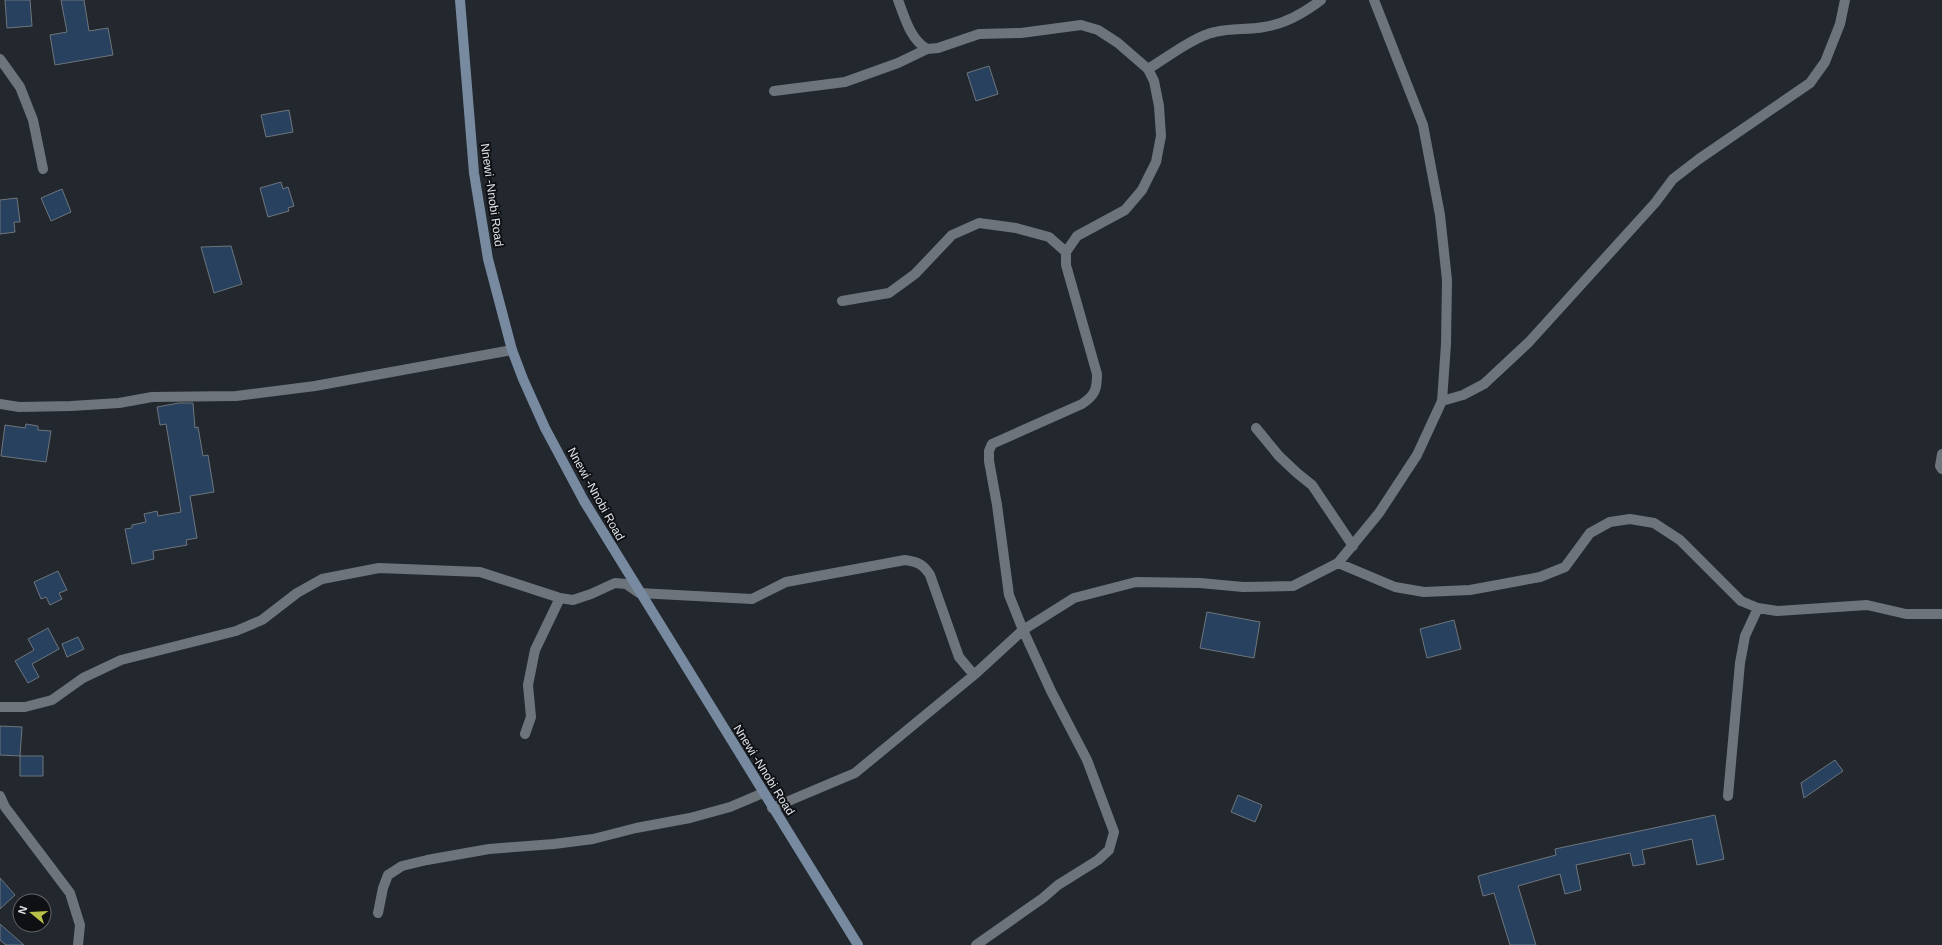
<svg xmlns="http://www.w3.org/2000/svg" width="1942" height="945" font-family="Helvetica,sans-serif">
<style>
.building{fill:#27415e;stroke:#6f757d}
.lines{fill:none;stroke-linecap:round;stroke-linejoin:round}
.minor{stroke:#6d747b;stroke-width:10}
.secondary{stroke:#778aa0;stroke-width:10}
.labels{text-anchor:middle;dominant-baseline:central;stroke-width:4;stroke-linejoin:round;paint-order:stroke}
.street-label{font-size:12px;fill:#dfe3e7;stroke:#0e1013}
</style>
<rect width="100%" height="100%" fill="#22282e"/>
<path class="building" d="M 5,0 L 30,0 L 32,26 L 7,28 Z
M 61,0 L 84,0 L 89,31 L 108,28 L 113,55 L 55,65 L 50,35 L 67,32 Z
M 989,66 L 998,94 L 976,101 L 967,73 Z
M 289,110 L 293,132 L 266,137 L 261,115 Z
M 281,182 L 283,189 L 288,187 L 294,206 L 288,208 L 289,211 L 268,217 L 260,188 Z
M 62,189 L 71,212 L 51,221 L 41,198 Z
M 17,198 L 20,222 L 14,222 L 15,232 L 0,234 L 0,200 Z
M 231,246 L 242,284 L 214,293 L 201,247 Z
M 179,403 L 193,403 L 195,428 L 198,427 L 203,456 L 208,455 L 214,492 L 190,496 L 197,538 L 186,540 L 187,545 L 153,551 L 154,559 L 132,564 L 125,529 L 132,528 L 132,525 L 146,522 L 144,514 L 157,511 L 158,516 L 181,512 L 166,424 L 160,425 L 157,407 Z
M 26,424 L 38,426 L 38,430 L 51,431 L 46,462 L 1,456 L 5,425 L 25,428 Z
M 58,571 L 67,590 L 59,593 L 62,599 L 50,605 L 46,597 L 41,599 L 34,582 Z
M 1207,612 L 1260,622 L 1254,658 L 1200,648 Z
M 1454,620 L 1461,649 L 1427,658 L 1420,629 Z
M 48,628 L 59,649 L 32,664 L 39,677 L 28,683 L 15,661 L 34,650 L 28,639 Z
M 78,637 L 84,649 L 67,657 L 62,644 Z
M 0,726 L 22,727 L 20,756 L 0,755 Z
M 20,756 L 43,756 L 43,776 L 20,776 Z
M 1835,760 L 1843,771 L 1804,798 L 1801,783 Z
M 1238,795 L 1262,805 L 1255,822 L 1231,812 Z
M 1715,815 L 1724,859 L 1697,865 L 1692,839 L 1642,850 L 1645,864 L 1633,866 L 1630,853 L 1576,865 L 1581,890 L 1565,894 L 1560,874 L 1518,886 L 1536,945 L 1510,945 L 1494,893 L 1483,896 L 1478,876 L 1556,855 L 1555,849 Z
M 0,878 L 15,895 L 0,909 Z
M 0,924 L 24,945 L 6,945 L 0,940 Z"/>
<g class="lines">
<path class="minor" d="M 898,0 C 905,18 910,39 927,49
M 0,59 L 20,87 L 33,120 L 43,169
M 1148,69 C 1166,58 1195,36 1215,32 C 1231,28 1248,30 1264,27 C 1285,24 1304,13 1321,0
M 774,91 L 845,82 L 898,63 L 927,49 L 938,48 L 979,34 L 1021,33 L 1081,25 L 1098,30 L 1118,43 L 1148,69 L 1154,81 L 1159,106 L 1161,136 L 1156,162 L 1142,190 L 1125,210 L 1077,236 L 1066,252 L 1066,265 L 1097,374 C 1097,390 1095,395 1082,404 L 992,444 L 989,451 L 989,461 L 997,505 L 1009,595 L 1023,630 L 1051,691 L 1087,760 L 1114,832 L 1109,850 L 1098,860 L 1058,885 L 1043,898 L 976,945
M 842,301 L 889,293 L 915,274 L 952,235 L 979,223 L 1016,228 L 1049,237 L 1066,252
M 1442,401 L 1463,395 L 1484,384 L 1529,342 L 1655,203 L 1673,179 L 1699,159 L 1810,83 L 1825,62 L 1840,24 L 1845,0
M 0,404 L 19,407 L 71,406 L 119,403 L 152,397 L 236,396 L 315,386 L 512,350
M 1256,428 L 1279,456 L 1297,473 L 1312,485 L 1353,546
M 1942,454 L 1940,466 L 1942,469
M 1338,563 L 1395,587 L 1424,592 L 1470,590 L 1540,577 L 1565,567 L 1590,533 L 1610,522 L 1630,519 L 1654,523 L 1680,540 L 1741,601 L 1758,608 L 1777,611 L 1867,605 L 1906,614 L 1942,614
M 0,707 L 25,707 L 52,700 L 83,678 L 121,660 L 236,631 L 262,620 L 297,593 L 322,579 L 379,568 L 480,572 L 560,598 L 573,600 L 591,594 L 615,583 L 626,584 L 639,593 L 752,599 L 786,582 L 905,560 C 918,562 923,564 930,575 L 959,657 L 974,675
M 525,734 L 531,717 L 528,685 L 535,650 L 560,598
M 0,796 L 5,807 L 70,893 L 80,925 L 78,945
M 1728,796 L 1740,663 L 1745,636 L 1758,608
M 772,808 L 855,773 L 974,675 L 1023,630 L 1074,598 L 1136,582 L 1200,583 L 1243,587 L 1293,586 L 1338,563 L 1379,513 L 1417,455 L 1442,401 L 1446,344 L 1447,280 L 1440,215 L 1423,125 L 1374,0
M 378,913 L 383,888 L 388,875 L 402,866 L 427,860 L 489,849 L 554,844 L 593,839 L 636,828 L 690,818 L 730,807 L 763,793"/>
<path class="secondary" d="M 460,0 L 474,173 L 488,259 L 512,350 L 523,379 L 545,428 L 584,501 L 858,945"/>
</g>
<g class="labels">
<g class="street-label">
<text transform="translate(492 195) rotate(82)">Nnewi -Nnobi Road</text>
<text transform="translate(596 494) rotate(61)">Nnewi -Nnobi Road</text>
<text transform="translate(764 770) rotate(58)">Nnewi -Nnobi Road</text>
</g>
</g>
<g transform="translate(32 913) rotate(288)"><circle r="19" fill="#0e1013" stroke="#626468"/>
<path d="M0-3L7 15L0 10L-7 15Z" fill="#b7c148"/>
<text y="-6" font-size="11" font-weight="bold" text-anchor="middle" fill="#dfe3e7">N</text>
</g>
</svg>
